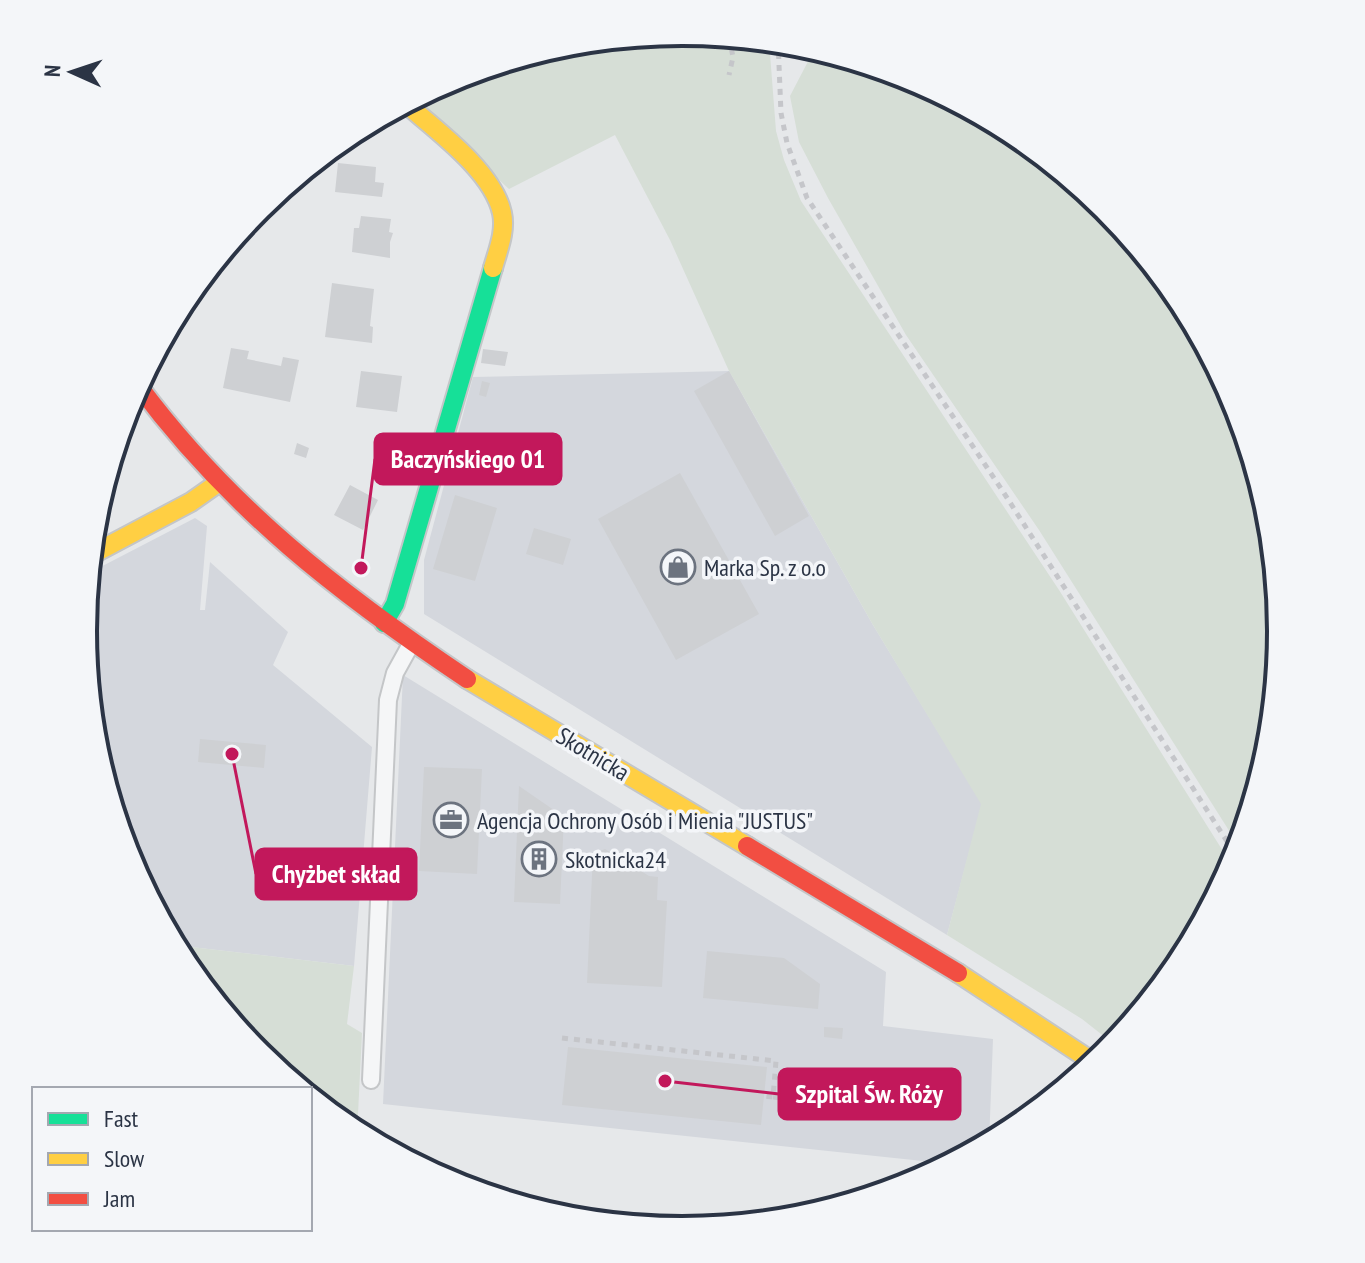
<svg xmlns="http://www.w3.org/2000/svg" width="1365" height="1263" font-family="'PT Sans Narrow',sans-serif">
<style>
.built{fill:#d4d7dd}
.green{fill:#d6ded6}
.building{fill:#ced0d3}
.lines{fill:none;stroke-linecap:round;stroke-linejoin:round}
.lane-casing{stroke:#c4c6c8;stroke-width:20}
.fast-casing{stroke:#c4c6c8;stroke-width:22}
.slow-casing{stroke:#c4c6c8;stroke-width:22}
.jam-casing{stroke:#c4c6c8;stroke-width:22}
.path{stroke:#c5c6ca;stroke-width:5;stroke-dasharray:6 6;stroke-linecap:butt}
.lane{stroke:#f5f6f7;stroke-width:16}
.fast{stroke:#16e098;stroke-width:18}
.slow{stroke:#ffcf43;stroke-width:18}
.jam{stroke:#f24e42;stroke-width:18}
.labels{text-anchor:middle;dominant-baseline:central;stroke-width:7;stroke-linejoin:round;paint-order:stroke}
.poi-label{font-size:24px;fill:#2b3445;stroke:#f4f6f9;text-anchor:start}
.street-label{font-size:24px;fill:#2b3445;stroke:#f4f6f9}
.rim{fill:none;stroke:#2b3445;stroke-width:4}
.leader{fill:none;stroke:#c2185b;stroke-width:3}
.callout-dot{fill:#c2185b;stroke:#f4f6f9;stroke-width:3}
.callout{fill:#c2185b;stroke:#c2185b;stroke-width:3}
.callout-label{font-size:26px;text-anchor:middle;font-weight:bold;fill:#fff}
</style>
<rect width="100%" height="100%" fill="#e6e8ea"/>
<path class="built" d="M 729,371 L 873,625 L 982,804 L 947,935 L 424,614 L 424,560 L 473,377 Z
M 195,518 L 207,526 L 200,610 L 205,610 L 210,562 L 288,632 L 273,665 L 372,747 L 354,966 L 174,945 L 128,860 L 94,748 L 83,631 L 89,573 Z
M 403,675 L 886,972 L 883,1026 L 993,1039 L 989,1144 L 951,1164 L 383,1104 Z"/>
<path class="green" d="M 683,32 L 769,41 L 776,131 L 784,160 L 801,201 L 1059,590 L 1233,867 L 1181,965 L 1115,1045 L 1082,1019 L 947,935 L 981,804 L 873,625 L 729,371 L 670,240 L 615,135 L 509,189 L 411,100 L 454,77 L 566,43 Z
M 815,48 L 912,78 L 1016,133 L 1107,208 L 1181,299 L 1237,402 L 1271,515 L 1282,632 L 1270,749 L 1240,848 L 1039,530 L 906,335 L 828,198 L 799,142 L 790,96 Z
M 174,945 L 354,966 L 347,1024 L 362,1033 L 357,1134 L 310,1098 L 310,1089 C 276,1089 190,976 174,945 Z"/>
<path class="building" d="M 338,163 L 376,167 L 375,182 L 384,183 L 382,197 L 335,192 Z
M 361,216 L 391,219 L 389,232 L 393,233 L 390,242 L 390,258 L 352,252 L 354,228 L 359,228 Z
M 332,283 L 374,289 L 370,326 L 373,327 L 372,343 L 325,337 Z
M 231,348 L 249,351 L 247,359 L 281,366 L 283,357 L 299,360 L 290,402 L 223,388 Z
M 483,349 L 508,352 L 505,366 L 481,363 Z
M 361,371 L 402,376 L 397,412 L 356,407 Z
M 729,371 L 809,516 L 775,536 L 694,391 Z
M 482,381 L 490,383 L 486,397 L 479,395 Z
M 297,443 L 309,448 L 306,458 L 294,454 Z
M 680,473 L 759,614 L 676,660 L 598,519 Z
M 350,485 L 378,500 L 363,530 L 334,515 Z
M 455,495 L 497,508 L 475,581 L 433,569 Z
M 534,528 L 571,539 L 563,565 L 526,554 Z
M 200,739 L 266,745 L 264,768 L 198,762 Z
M 424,767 L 482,769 L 477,874 L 419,871 Z
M 519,786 L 564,817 L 560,904 L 514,902 Z
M 605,849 L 649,876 L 658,877 L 657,900 L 667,901 L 662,987 L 587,983 L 593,854 Z
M 707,951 L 784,958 L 820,984 L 818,1009 L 703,998 Z
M 824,1027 L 843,1028 L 842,1039 L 824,1037 Z
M 568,1047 L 767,1067 L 761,1125 L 562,1105 Z"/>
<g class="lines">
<g class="lane-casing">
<path id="lane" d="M 371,1080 L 388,700 L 395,673 L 411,644"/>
</g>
<g class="fast-casing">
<path id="fast" d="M 384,623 L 395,604 L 493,268"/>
</g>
<g class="slow-casing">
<path id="slow" d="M 405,103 C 436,130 493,171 502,213 C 506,231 498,250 493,268
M 91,555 L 191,502 L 218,483
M 467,679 L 747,846
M 958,973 L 1096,1064"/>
</g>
<g class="jam-casing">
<path id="jam" d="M 138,385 C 230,509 340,594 467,679
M 747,846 L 958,973"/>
</g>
<path class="path" d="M 729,37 L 733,57 L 729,75
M 778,41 L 781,113 L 787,143 L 807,198 L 1002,490 L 1237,857
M 562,1038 L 776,1061 L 773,1097 L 765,1096
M 773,1097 L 799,1100"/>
<use href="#lane" class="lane"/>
<use href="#fast" class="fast"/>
<use href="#slow" class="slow"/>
<use href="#jam" class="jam"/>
</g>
<defs>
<g id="shop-ring" transform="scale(1.8)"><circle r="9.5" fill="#f4f6f9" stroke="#6c737f" stroke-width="1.5"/><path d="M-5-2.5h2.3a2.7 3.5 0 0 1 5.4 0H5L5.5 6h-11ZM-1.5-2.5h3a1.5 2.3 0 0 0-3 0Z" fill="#6c737f"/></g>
<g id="office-ring" transform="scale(1.8)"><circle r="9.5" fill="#f4f6f9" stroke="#6c737f" stroke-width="1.5"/><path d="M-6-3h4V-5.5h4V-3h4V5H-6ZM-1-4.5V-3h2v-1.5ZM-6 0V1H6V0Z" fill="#6c737f"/></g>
<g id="building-ring" transform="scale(1.8)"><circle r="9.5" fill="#f4f6f9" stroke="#6c737f" stroke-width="1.5"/><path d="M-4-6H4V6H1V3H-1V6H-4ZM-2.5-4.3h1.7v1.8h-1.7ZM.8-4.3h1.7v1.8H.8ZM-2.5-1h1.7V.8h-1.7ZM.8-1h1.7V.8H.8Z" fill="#6c737f"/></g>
</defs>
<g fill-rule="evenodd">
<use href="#shop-ring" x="678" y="567"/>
<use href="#office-ring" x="451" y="820"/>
<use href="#building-ring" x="539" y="859"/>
</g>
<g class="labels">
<g class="poi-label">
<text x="704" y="567">Marka Sp. z o.o</text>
<text x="477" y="820">Agencja Ochrony Osób i Mienia "JUSTUS"</text>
<text x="565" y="859">Skotnicka24</text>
</g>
<g class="street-label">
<text transform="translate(593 754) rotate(31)">Skotnicka</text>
</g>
</g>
<path d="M0 0H1365V1263H0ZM97 631a585 585 0 1 1 1170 0a585 585 0 1 1-1170 0Z" fill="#f4f6f9" fill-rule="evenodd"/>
<path class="rim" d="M97 631a585 585 0 1 1 1170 0a585 585 0 1 1-1170 0Z"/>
<path class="leader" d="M361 568L375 459M232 754L256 874M665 1081L779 1094"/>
<g class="callout-dot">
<circle cx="361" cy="568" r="8"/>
<circle cx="232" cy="754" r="8"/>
<circle cx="665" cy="1081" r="8"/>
</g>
<g class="callout">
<rect x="375" y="434" width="186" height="50" rx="8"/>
<rect x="256" y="849" width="160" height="50" rx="8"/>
<rect x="779" y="1069" width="181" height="50" rx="8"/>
</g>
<g class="callout-label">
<text x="468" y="468">Baczyńskiego 01</text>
<text x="336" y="883">Chyżbet skład</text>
<text x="869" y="1103">Szpital Św. Róży</text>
</g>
<rect x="32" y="1087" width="280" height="144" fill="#f4f6f9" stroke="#a4a8b1" stroke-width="2"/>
<rect x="48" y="1113" width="40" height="12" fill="#16e098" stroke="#a4a8b1" stroke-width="2"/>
<text x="104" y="1127" font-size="24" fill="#2b3445">Fast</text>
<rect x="48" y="1153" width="40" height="12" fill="#ffcf43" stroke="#a4a8b1" stroke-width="2"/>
<text x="104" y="1167" font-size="24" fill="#2b3445">Slow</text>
<rect x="48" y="1193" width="40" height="12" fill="#f24e42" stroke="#a4a8b1" stroke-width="2"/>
<text x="104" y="1207" font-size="24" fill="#2b3445">Jam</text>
<g transform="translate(72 72) rotate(273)" stroke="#f4f6f9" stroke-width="6" paint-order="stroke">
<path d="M0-6L14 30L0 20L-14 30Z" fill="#2b3445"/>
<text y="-12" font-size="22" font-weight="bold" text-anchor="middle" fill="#2b3445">N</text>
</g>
</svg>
